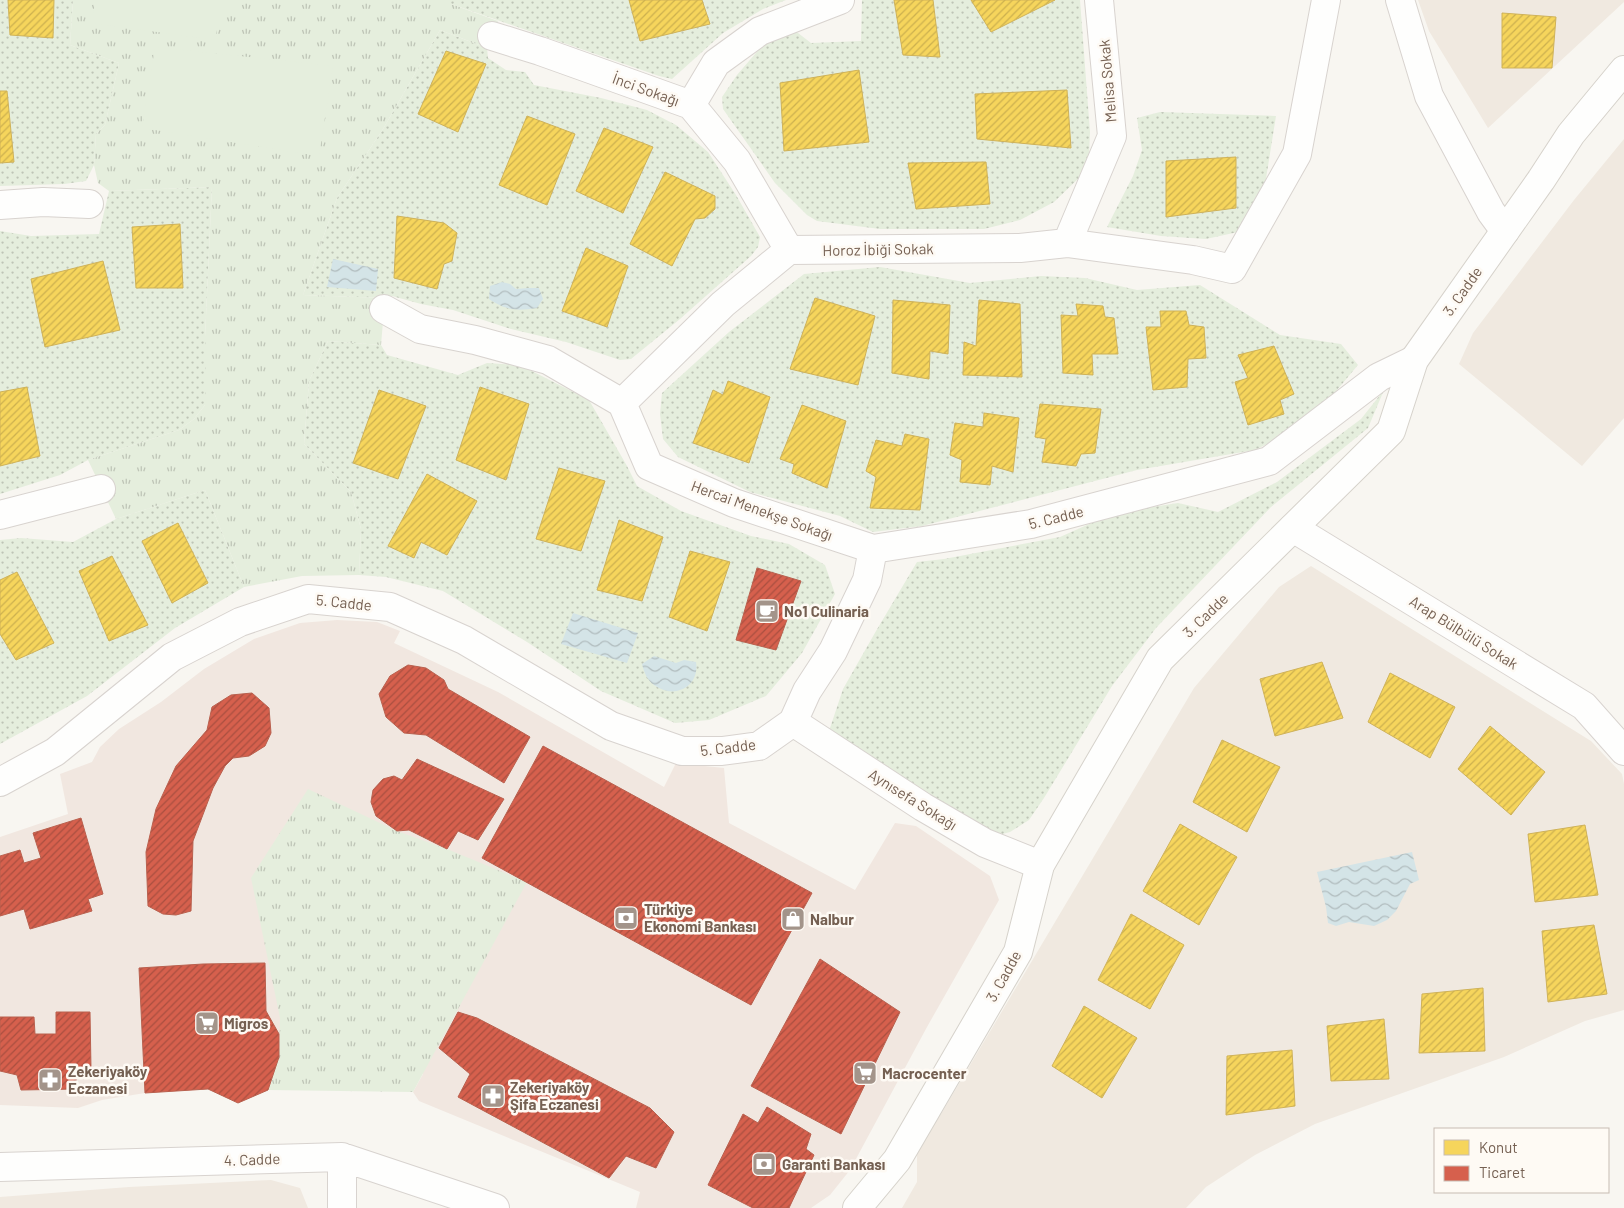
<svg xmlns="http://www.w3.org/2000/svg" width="1624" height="1208" font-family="Barlow,sans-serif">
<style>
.residential{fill:#f0e9e0}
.commercial{fill:#f1e7e0}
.grass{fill:url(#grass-dots)}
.park{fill:url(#park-tufts)}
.pitch{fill:#e5eedd}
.water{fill:url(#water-waves)}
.homes{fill:url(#homes-hatch);stroke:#cfb259}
.shops{fill:url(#shops-hatch);stroke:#b9604e}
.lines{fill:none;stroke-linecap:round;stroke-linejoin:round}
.street-casing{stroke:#d8d3cf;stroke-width:30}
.secondary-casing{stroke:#d6d2cb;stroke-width:30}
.street{stroke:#fefefd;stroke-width:28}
.secondary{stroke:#fefefd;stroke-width:28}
.labels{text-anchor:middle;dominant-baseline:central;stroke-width:5;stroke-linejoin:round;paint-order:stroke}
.street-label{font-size:15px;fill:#756052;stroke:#fefaf4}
.poi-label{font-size:15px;font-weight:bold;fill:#756052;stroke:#fefaf4;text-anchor:start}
</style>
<defs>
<pattern id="grass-dots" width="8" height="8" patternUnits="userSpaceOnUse" patternTransform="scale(1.25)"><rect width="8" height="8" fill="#e5eedd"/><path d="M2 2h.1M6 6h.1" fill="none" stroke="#bec4b6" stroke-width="1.8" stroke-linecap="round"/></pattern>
<pattern id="park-tufts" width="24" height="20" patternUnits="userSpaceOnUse" patternTransform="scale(1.25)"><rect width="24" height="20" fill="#e5eedd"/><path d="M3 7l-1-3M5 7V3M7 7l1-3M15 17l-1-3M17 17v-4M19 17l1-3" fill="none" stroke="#bec4b6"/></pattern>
<pattern id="water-waves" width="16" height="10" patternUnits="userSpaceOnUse" patternTransform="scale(1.25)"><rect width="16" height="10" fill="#d4e4e7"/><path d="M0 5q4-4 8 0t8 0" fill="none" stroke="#b1bcbe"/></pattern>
<pattern id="homes-hatch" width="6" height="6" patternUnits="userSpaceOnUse" patternTransform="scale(1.25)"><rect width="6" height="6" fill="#f6d55c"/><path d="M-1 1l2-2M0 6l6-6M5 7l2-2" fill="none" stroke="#ccb04f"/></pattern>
<pattern id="shops-hatch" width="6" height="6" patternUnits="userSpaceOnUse" patternTransform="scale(1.25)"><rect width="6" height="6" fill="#d6604d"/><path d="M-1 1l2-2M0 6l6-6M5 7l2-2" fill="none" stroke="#a94f40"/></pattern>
</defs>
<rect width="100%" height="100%" fill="#f8f6f1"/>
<path class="residential" d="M 1418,0 L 1624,0 L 1624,2 L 1488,128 L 1429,31 Z
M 1624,139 L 1624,418 L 1582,466 L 1459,364 L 1473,333 L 1574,200 Z
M 1311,566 L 1591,741 L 1622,774 L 1624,784 L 1624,1010 L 1585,1021 L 1504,1057 L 1315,1124 L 1255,1155 L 1206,1187 L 1186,1208 L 902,1208 L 917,1182 L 917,1143 L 941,1114 L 1194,688 L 1279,587 Z
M 271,1180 L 300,1188 L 308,1208 L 0,1208 L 0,1197 L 129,1187 Z"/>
<path class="commercial" d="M 337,620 L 377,622 L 400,631 L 394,643 L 498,692 L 664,787 L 676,763 L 724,768 L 729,823 L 855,890 L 895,823 L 916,826 L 990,876 L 999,900 L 927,1027 L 850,1170 L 830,1195 L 811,1208 L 636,1208 L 640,1192 L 419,1101 L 413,1092 L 423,1074 L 279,1034 L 279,1057 L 268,1090 L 238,1103 L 208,1089 L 145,1093 L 102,1100 L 78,1108 L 0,1105 L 0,837 L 68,814 L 60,774 L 92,762 L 100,747 L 119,729 L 161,702 L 204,669 L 254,639 L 300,623 Z"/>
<path class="grass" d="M 0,0 L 73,0 L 70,45 L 119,63 L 105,125 L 96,134 L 94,165 L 86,181 L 64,184 L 0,186 Z
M 451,0 L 786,0 L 763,9 L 723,33 L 672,79 L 659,76 L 451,4 Z
M 862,0 L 1080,0 L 1090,132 L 1089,156 L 1080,177 L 1054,202 L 1020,220 L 984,229 L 880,229 L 817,221 L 807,215 L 775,183 L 723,109 L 722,97 L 737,75 L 767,40 L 789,26 L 811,43 L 861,41 Z
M 440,30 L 487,48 L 488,58 L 506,70 L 525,72 L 534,85 L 601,98 L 647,110 L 676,125 L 708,152 L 736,195 L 760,237 L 758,247 L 751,256 L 680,319 L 631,359 L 620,360 L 566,342 L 511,329 L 453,310 L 421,304 L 392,296 L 385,298 L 303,295 L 337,198 L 383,129 Z
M 1160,112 L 1276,116 L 1264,191 L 1238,232 L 1206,239 L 1161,236 L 1107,227 L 1133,176 L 1142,150 L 1137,118 Z
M 212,187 L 205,337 L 205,405 L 194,419 L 179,430 L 88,460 L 60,475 L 0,494 L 0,231 L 31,236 L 99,234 L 109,191 Z
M 880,267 L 970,283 L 1041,276 L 1085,278 L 1137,290 L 1200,285 L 1280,335 L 1341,344 L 1358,365 L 1316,415 L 1283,436 L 1255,450 L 1137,470 L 922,526 L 873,532 L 840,516 L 750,492 L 678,457 L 663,439 L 660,414 L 662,393 L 729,332 L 804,274 Z
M 328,341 L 381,345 L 387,355 L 458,375 L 487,363 L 520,365 L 589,400 L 627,466 L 637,486 L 681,511 L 751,536 L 789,544 L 825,565 L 835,594 L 802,653 L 766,696 L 709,720 L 675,723 L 601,691 L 527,642 L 443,591 L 386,577 L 359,575 L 361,529 L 351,492 L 304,444 L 309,381 Z
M 1384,390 L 1368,428 L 1271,507 L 1156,628 L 1112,686 L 1044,798 L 1029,820 L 1010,832 L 995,836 L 902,782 L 829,731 L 843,689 L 876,631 L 917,562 L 944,559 L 1060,537 L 1114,513 L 1178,503 L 1218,512 L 1277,482 L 1361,419 Z
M 205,490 L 244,587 L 175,628 L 87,696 L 0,744 L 0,540 L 21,538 L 73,542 L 116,519 Z"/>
<path class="park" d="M 73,0 L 451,0 L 451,4 L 498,21 L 487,48 L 440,30 L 383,129 L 337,198 L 303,295 L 385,298 L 381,345 L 328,341 L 309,381 L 304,444 L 351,492 L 361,529 L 359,575 L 302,576 L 244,587 L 205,490 L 116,519 L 88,460 L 179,430 L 194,419 L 205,405 L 205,337 L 212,187 L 109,191 L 98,183 L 94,165 L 96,134 L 105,125 L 119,63 L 70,45 Z
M 308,789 L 397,831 L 447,849 L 527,882 L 413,1092 L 268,1090 L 279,1057 L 280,1018 L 251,878 Z"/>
<path class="pitch" d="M 95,0 L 223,0 L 215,40 L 92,23 Z
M 155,47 L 333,66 L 319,156 L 142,128 Z"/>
<path class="water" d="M 333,259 L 378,269 L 376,291 L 327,287 Z
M 502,282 L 510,284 L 516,289 L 529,288 L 539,288 L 543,299 L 537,308 C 517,311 507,311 489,299 L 490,286 Z
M 573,613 L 638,633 L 627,663 L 561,644 Z
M 654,656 L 676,663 L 684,660 L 696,662 C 700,687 674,700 654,685 C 647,680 644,672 642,664 Z
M 1412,852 L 1419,880 L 1410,884 L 1396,911 L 1387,920 L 1374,926 L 1349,922 L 1336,926 L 1328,923 L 1326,907 L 1317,872 Z"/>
<path class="homes" d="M 8,0 L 54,0 L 53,38 L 10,35 Z
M 629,0 L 702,0 L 710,24 L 640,41 Z
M 894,0 L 933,0 L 940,57 L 903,55 Z
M 971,0 L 1055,0 L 991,32 Z
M 1502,13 L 1556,17 L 1552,68 L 1502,68 Z
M 446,51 L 486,64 L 458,132 L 418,114 Z
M 859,70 L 869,142 L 784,151 L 780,83 Z
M 1067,90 L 1071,148 L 977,139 L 975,94 Z
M 0,91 L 7,91 L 14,162 L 0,163 Z
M 527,116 L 575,134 L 547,205 L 499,185 Z
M 604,128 L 653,147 L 623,213 L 576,191 Z
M 1236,157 L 1236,208 L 1166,217 L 1166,161 Z
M 986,162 L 990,204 L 916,209 L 908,163 Z
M 665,172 L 715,196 L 715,209 L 705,218 L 695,219 L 672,266 L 630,244 Z
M 397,216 L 444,223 L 457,233 L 452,261 L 444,264 L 437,289 L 394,278 Z
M 180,224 L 183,288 L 136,288 L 132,227 Z
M 586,248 L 628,266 L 607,327 L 562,311 Z
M 103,261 L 120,330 L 45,347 L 31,279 Z
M 815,298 L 875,316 L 858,385 L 790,369 Z
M 893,300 L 950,305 L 948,354 L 930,351 L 929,379 L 892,373 Z
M 979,300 L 1020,304 L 1022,377 L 963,375 L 964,342 L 976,346 Z
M 1076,304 L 1103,306 L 1105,317 L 1114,318 L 1118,354 L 1092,354 L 1093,375 L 1063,373 L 1061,315 L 1078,316 Z
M 1160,311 L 1186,311 L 1189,325 L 1204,327 L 1206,358 L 1188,359 L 1187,387 L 1153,390 L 1146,327 L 1161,327 Z
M 1274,346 L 1294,394 L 1280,400 L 1284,414 L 1248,425 L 1235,382 L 1248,378 L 1238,355 Z
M 728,381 L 770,397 L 749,463 L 693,443 L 713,390 L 723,395 Z
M 27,387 L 40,456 L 0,466 L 0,392 Z
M 480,387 L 529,404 L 506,480 L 456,460 Z
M 379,390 L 426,406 L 398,479 L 353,463 Z
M 1040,404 L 1101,409 L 1095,453 L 1081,454 L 1076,466 L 1042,462 L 1046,439 L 1035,437 Z
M 802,405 L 846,421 L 827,488 L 792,473 L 794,464 L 780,459 Z
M 984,413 L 1019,418 L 1013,472 L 992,466 L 990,485 L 960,482 L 962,460 L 950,455 L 955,423 L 983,427 Z
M 905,434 L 929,439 L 920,510 L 870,508 L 876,477 L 866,471 L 876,440 L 902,446 Z
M 559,468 L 605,481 L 581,551 L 536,539 Z
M 427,474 L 477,501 L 447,555 L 421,542 L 414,558 L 388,546 Z
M 619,520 L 663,537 L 642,601 L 597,590 Z
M 178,523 L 208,583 L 172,603 L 142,541 Z
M 690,551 L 730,562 L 707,631 L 669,617 Z
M 112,556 L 148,625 L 109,641 L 79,571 Z
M 17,572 L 54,643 L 16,660 L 0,634 L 0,580 Z
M 1322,662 L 1343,718 L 1275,736 L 1260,679 Z
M 1390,673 L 1455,707 L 1430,758 L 1368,722 Z
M 1490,726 L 1545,772 L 1511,815 L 1458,769 Z
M 1222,740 L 1280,767 L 1247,832 L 1193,802 Z
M 1180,824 L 1237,857 L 1199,925 L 1143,891 Z
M 1585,825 L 1598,895 L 1535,902 L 1528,834 Z
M 1131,914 L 1184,945 L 1150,1009 L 1098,980 Z
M 1594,925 L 1607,994 L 1548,1002 L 1542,931 Z
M 1483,988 L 1485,1051 L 1419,1053 L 1422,994 Z
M 1084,1006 L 1137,1038 L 1102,1098 L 1052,1066 Z
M 1384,1019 L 1389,1079 L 1331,1081 L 1327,1026 Z
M 1292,1050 L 1295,1106 L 1226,1115 L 1227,1056 Z"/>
<path class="shops" d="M 757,568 L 801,581 L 776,650 L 736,640 Z
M 408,665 L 426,668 L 444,680 L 448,689 L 530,737 L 504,783 L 426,735 L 404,733 L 386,717 L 379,694 L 390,676 Z
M 252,693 L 269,708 L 271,733 L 265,746 L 249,756 L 233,758 L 225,766 L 213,788 L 193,841 L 191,911 L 176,915 L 163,914 L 148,906 L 146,852 L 156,809 L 176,766 L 207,730 L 212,707 L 231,695 Z
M 543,746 L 812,893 L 751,1005 L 482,858 Z
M 417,759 L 504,799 L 478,840 L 458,831 L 447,849 L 409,830 L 397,831 L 376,816 L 371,802 L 373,790 L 383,779 L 394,776 L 402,780 Z
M 81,818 L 103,894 L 88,899 L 92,911 L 30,929 L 24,909 L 0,916 L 0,856 L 20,850 L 24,863 L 41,858 L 33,833 Z
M 820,959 L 900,1012 L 841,1134 L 751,1086 Z
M 265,963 L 266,1011 L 279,1034 L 279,1057 L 268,1090 L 238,1103 L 208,1089 L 145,1093 L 139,968 L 203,964 Z
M 56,1012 L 90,1012 L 91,1069 L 76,1070 L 76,1089 L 21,1090 L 17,1075 L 0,1071 L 0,1017 L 34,1017 L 35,1034 L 56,1034 Z
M 458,1012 L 477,1018 L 650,1108 L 674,1132 L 656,1168 L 626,1156 L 609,1178 L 458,1097 L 470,1074 L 439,1048 Z
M 767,1107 L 811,1134 L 806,1149 L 814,1155 L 789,1208 L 753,1208 L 708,1185 L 743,1114 L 758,1123 Z"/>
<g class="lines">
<g class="street-casing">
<path id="street" d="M 1400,0 L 1429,96 L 1491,212 L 1505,231
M 492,36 L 540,51 L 691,105 L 737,161 L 789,250
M 691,105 L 716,63 L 760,31 L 840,0
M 0,205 L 43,202 L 89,204
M 1067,243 L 1112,136 L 1099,0
M 384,309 L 420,329 L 475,340 L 548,360 L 622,403 L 649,466 L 734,503 L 873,549
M 622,403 L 723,304 L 789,250 L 1020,248 L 1067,243 L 1193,260 L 1232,269 L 1297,154 L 1326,0
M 0,515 L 101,489
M 1293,528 L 1584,706 L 1624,751
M 793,722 L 923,807 L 985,843 L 1040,865
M 0,782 L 55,752 L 172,657 L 240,622 L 308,599 L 390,607 L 464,640 L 611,726 L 682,751 L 722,751 L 759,746 L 793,722 L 807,691 L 833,651 L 867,580 L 873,549 L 1031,524 L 1269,461 L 1379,377 L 1414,360
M 342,1157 L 342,1208
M 0,1167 L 342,1157 L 495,1208"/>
</g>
<g class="secondary-casing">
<path id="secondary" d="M 857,1208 L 897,1160 L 1018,952 L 1040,865 L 1160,659 L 1391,431 L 1414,360 L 1541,180 L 1571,134 L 1624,70"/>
</g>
<use href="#street" class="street"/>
<use href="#secondary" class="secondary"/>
</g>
<defs>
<g id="cafe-square" transform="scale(1.25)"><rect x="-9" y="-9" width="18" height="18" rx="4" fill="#a3948a" stroke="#fefaf4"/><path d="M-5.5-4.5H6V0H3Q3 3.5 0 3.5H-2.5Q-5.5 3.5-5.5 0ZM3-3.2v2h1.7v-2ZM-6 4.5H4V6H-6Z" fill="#fff"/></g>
<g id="bank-square" transform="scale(1.25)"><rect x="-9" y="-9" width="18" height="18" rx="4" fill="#a3948a" stroke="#fefaf4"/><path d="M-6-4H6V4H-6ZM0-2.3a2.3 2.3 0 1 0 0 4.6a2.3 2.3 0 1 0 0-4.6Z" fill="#fff"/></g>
<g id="shop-square" transform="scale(1.25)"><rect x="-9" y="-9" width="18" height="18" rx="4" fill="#a3948a" stroke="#fefaf4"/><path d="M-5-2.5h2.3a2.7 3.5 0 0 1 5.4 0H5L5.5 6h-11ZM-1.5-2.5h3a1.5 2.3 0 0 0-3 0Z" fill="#fff"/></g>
<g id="supermarket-square" transform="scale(1.25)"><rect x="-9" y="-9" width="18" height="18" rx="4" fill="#a3948a" stroke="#fefaf4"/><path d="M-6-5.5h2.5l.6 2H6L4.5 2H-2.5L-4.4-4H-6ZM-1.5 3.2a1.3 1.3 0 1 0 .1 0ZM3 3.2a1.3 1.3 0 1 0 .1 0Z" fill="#fff"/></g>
<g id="pharmacy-square" transform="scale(1.25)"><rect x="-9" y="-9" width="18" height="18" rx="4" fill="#a3948a" stroke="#fefaf4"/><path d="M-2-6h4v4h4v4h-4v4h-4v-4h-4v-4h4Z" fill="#fff"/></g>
</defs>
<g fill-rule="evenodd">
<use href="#cafe-square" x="767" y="611"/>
<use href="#bank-square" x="626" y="918"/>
<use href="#shop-square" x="793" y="919"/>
<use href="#supermarket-square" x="207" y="1023"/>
<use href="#supermarket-square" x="865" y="1073"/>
<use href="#pharmacy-square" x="50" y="1080"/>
<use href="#pharmacy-square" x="493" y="1096"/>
<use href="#bank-square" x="764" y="1164"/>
</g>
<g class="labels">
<g class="street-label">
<text transform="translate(1107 81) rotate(-95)">Melisa Sokak</text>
<text transform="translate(646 89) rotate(20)">İnci Sokağı</text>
<text transform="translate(878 249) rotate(-1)">Horoz İbiği Sokak</text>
<text transform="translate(1462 291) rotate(-55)">3. Cadde</text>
<text transform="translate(762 510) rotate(20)">Hercai Menekşe Sokağı</text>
<text transform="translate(1056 517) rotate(-14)">5. Cadde</text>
<text transform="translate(344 602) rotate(6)">5. Cadde</text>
<text transform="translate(1205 615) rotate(-44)">3. Cadde</text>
<text transform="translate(1464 632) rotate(32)">Arap Bülbülü Sokak</text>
<text transform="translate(728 747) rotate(-7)">5. Cadde</text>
<text transform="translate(913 799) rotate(32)">Aynısefa Sokağı</text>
<text transform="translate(1003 976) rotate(-61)">3. Cadde</text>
<text transform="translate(252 1159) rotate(-2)">4. Cadde</text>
</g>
<g class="poi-label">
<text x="784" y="611">No1 Culinaria</text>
<text x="644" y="909">Türkiye<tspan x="644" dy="17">Ekonomi Bankası</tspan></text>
<text x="810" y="919">Nalbur</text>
<text x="224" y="1023">Migros</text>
<text x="68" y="1071">Zekeriyaköy<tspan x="68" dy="17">Eczanesi</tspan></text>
<text x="882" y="1073">Macrocenter</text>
<text x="510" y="1087">Zekeriyaköy<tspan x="510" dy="17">Şifa Eczanesi</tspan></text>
<text x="782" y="1164">Garanti Bankası</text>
</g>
</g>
<rect x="1434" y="1128" width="175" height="65" fill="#fefaf4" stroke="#c7bcb3"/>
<rect x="1444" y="1140" width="25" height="15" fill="#f6d55c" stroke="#c7bcb3"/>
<text x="1479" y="1153" font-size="15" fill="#756052">Konut</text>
<rect x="1444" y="1166" width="25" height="15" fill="#d6604d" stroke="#c7bcb3"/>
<text x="1479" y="1178" font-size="15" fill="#756052">Ticaret</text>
</svg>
